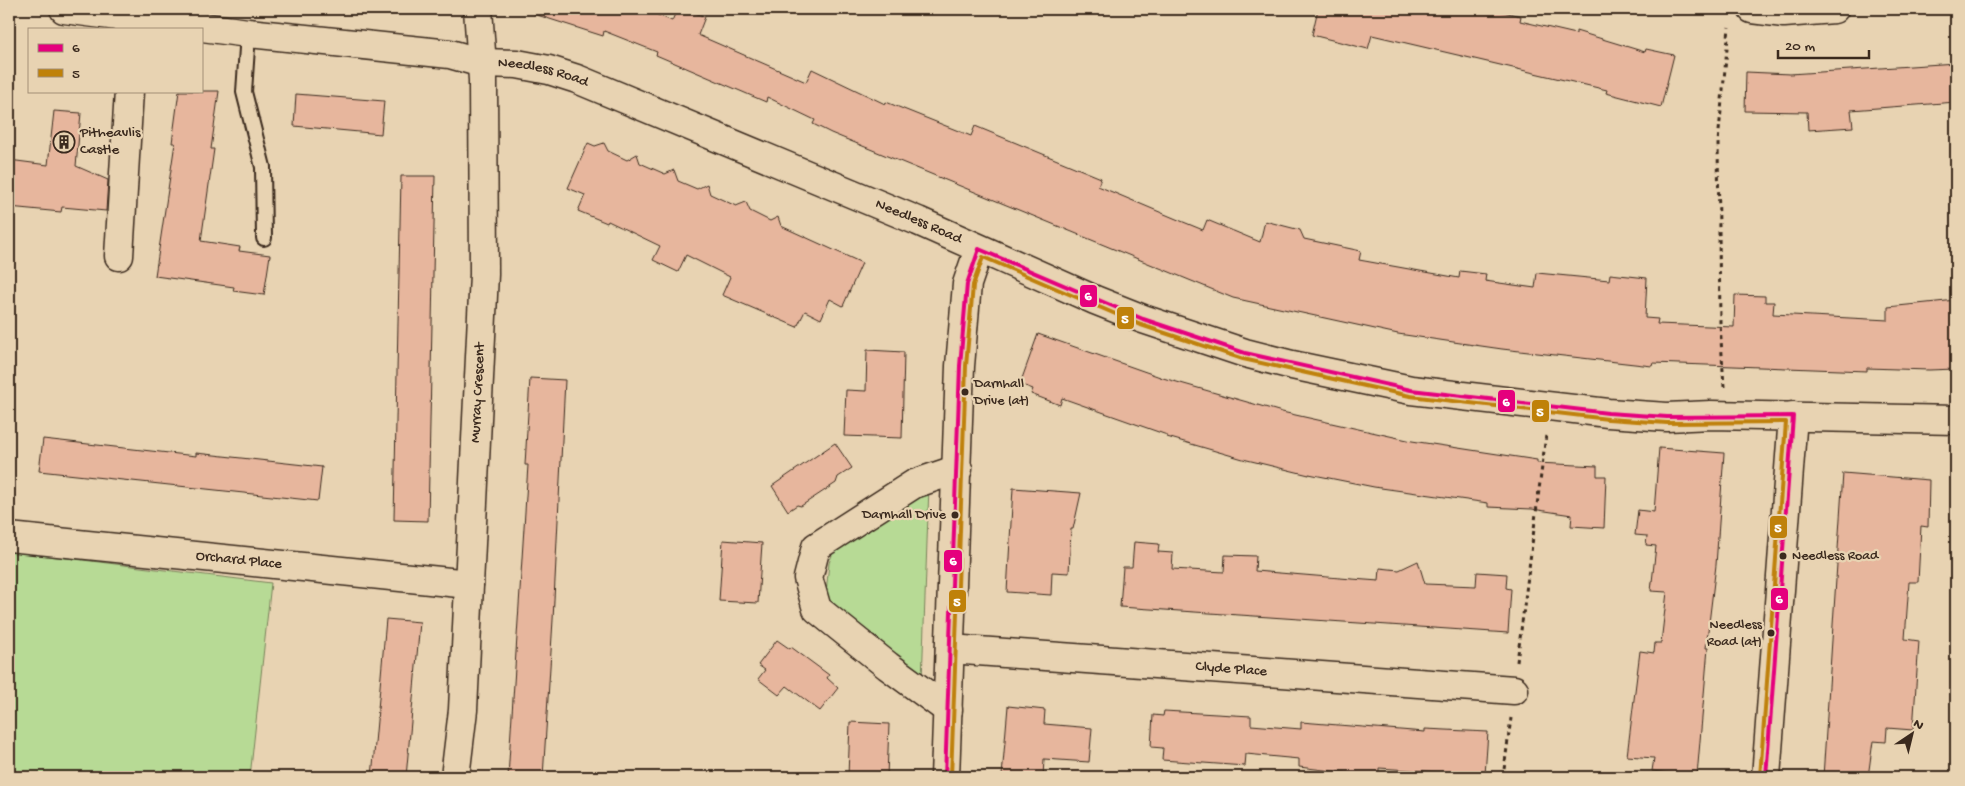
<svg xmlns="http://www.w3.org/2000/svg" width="1965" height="786" font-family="'Gochi Hand',sans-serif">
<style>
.green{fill:#b7da95;stroke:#79825a}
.building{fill:#e7b69d;stroke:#3b2a1e}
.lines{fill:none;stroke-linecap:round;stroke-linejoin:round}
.service-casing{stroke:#3b2a1e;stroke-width:18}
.minor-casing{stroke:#3b2a1e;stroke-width:31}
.path{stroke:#3b2a1e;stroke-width:3;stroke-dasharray:4 4;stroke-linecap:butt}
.service{stroke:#e8d3b2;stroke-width:14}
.minor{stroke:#e8d3b2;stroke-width:28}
.bus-1-casing{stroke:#e8d3b2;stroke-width:8}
.bus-2-casing{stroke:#e8d3b2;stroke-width:8}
.bus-1{stroke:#e5007d;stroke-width:4}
.bus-2{stroke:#bf8109;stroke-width:4}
.bus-dot{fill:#3b2a1e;stroke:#e8d3b2;stroke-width:2}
.labels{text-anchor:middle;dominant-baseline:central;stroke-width:4.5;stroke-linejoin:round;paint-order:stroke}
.bus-label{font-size:14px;fill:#3b2a1e;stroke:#e8d3b2;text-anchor:start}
.street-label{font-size:15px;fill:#3b2a1e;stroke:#e8d3b2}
.poi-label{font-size:15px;fill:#3b2a1e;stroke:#e8d3b2;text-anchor:start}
.line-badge{stroke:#e8d3b2;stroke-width:2}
.badge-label{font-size:14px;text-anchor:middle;font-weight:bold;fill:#fff}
</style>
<rect width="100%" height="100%" fill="#e8d3b2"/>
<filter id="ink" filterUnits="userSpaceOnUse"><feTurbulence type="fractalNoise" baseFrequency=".02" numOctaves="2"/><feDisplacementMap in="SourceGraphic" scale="10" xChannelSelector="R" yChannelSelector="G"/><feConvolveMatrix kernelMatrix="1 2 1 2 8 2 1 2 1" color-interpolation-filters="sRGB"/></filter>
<g filter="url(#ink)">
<path class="green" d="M 929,486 L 922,681 L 836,613 L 826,593 L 829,563 L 835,547 Z
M 9,551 L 271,583 L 250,777 L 9,777 Z"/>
<path class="building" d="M 535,9 L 644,9 L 672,21 L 677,9 L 686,9 L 705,17 L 698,35 L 806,82 L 812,69 L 885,104 L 886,102 L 971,136 L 975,126 L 1101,178 L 1098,186 L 1181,221 L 1203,230 L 1207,220 L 1260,242 L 1265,221 L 1300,230 L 1304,239 L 1361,251 L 1359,260 L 1459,278 L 1460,271 L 1486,274 L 1485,281 L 1535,288 L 1537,273 L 1609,280 L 1610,274 L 1647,278 L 1645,318 L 1658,319 L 1657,324 L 1734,327 L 1735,295 L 1765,296 L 1765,302 L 1774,302 L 1773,314 L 1888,320 L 1888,307 L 1956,300 L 1956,369 L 1929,370 L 1867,368 L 1867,371 L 1653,363 L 1652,366 L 1502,349 L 1398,334 L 1233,298 L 831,133 L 813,124 L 815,120 L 767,97 L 766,102 L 656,55 L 657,52 L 604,31 L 603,36 L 534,14 Z
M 1318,9 L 1490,9 L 1521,16 L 1520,21 L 1576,34 L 1576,31 L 1645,52 L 1646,49 L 1674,55 L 1661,107 L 1606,93 L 1607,90 L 1372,35 L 1368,49 L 1312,35 Z
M 1956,63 L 1956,102 L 1851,110 L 1853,127 L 1808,130 L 1807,112 L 1745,111 L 1746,72 L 1790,74 Z
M 179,91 L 219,91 L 211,149 L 214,149 L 201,241 L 240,247 L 239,251 L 270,255 L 264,295 L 233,291 L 234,287 L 155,276 L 175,143 L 172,143 Z
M 296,94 L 384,101 L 381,134 L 294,126 Z
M 54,111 L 81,113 L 76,166 L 108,180 L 106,211 L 62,207 L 61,212 L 9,207 L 9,160 L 48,165 Z
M 588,143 L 595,146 L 604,143 L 608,151 L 627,160 L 637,154 L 640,163 L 665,174 L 674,170 L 678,181 L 697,189 L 707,184 L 710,194 L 736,206 L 746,202 L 750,211 L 770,221 L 778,217 L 781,226 L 862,263 L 843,306 L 830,299 L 821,319 L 805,311 L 797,327 L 722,295 L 730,277 L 686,255 L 678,272 L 653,260 L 660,246 L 608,221 L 607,223 L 578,211 L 585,195 L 568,188 Z
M 401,176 L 435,176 L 428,521 L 394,520 Z
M 1038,334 L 1163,378 L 1282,412 L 1412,441 L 1537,460 L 1537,463 L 1597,466 L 1597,476 L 1606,476 L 1604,528 L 1571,526 L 1572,515 L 1532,509 L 1488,507 L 1488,503 L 1374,487 L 1309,474 L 1309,475 L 1243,459 L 1167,437 L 1167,435 L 1062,398 L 1060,405 L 1031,394 L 1033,389 L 1020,384 Z
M 867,350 L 904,352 L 902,438 L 844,436 L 846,390 L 866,391 Z
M 530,378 L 565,380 L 553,620 L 543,777 L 508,777 L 528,465 L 525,465 Z
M 43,439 L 196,456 L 196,453 L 322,467 L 318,501 L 39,471 Z
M 835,443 L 852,468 L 838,477 L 836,483 L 801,506 L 797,505 L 788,511 L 772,486 Z
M 1659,448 L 1724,453 L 1716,565 L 1706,648 L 1708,648 L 1697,776 L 1652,771 L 1654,758 L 1627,756 L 1640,651 L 1654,653 L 1655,643 L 1661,643 L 1667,592 L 1651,591 L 1656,546 L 1646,545 L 1647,536 L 1635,535 L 1638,510 L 1654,512 Z
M 1843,473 L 1929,480 L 1928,527 L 1921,526 L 1918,582 L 1909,582 L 1905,639 L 1919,641 L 1913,730 L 1887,728 L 1886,742 L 1873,741 L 1868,777 L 1823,777 Z
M 1013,488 L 1081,493 L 1073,529 L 1071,529 L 1069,573 L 1052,572 L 1051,595 L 1007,592 Z
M 723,540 L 762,543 L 758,603 L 719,601 Z
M 1134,542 L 1159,544 L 1158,552 L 1173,553 L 1172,569 L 1224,572 L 1225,555 L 1256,556 L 1255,571 L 1352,579 L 1379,581 L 1380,568 L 1399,570 L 1418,561 L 1425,584 L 1476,586 L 1477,572 L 1507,574 L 1506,588 L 1511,589 L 1508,633 L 1120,607 L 1123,567 L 1132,567 Z
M 386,619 L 420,622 L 406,777 L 372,777 Z
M 777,640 L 790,649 L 791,647 L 829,675 L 827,678 L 838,688 L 820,711 L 787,686 L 779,695 L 758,679 L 765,670 L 758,665 Z
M 1008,706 L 1045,710 L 1044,724 L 1092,728 L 1089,762 L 1044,759 L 1043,777 L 1002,776 Z
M 1164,711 L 1251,716 L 1251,725 L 1301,729 L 1301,722 L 1425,732 L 1425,729 L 1488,732 L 1485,775 L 1454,777 L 1454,773 L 1379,768 L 1379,775 L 1332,771 L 1299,767 L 1299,759 L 1246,754 L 1245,766 L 1162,760 L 1163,748 L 1151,747 L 1153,715 L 1163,716 Z
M 850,722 L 889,724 L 887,777 L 848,777 Z"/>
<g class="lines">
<g class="service-casing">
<path id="service" d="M 248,33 L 244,92 L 263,167 L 264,238"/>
</g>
<g class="minor-casing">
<g id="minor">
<path id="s1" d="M 64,9 L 248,33 L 450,54 L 482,63 L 517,64 L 549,70 L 577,79 L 918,221 L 1095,300 L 1143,319 L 1245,353 L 1292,365 L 1411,390 L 1608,413 L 1667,417 L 1711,415 L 1956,420"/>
<path d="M 1752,9 L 1784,13 L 1834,9"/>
<path d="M 119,256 L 129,91"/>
<path id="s2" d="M 9,537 L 469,584"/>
<path id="s3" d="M 950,649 L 1514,690"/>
<path d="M 948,710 L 888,666 L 817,609 L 808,578 L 816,547 L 914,484 L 958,469"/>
<path id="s4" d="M 455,777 L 463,710 L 484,274 L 483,80 L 478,9"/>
<path d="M 945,777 L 960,366 L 967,284 L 979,249"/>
<path d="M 1766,777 L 1793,416"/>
</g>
</g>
<path class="path" d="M 1724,387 L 1720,323 L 1718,142 L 1729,27
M 1517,662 L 1546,435
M 1503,777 L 1511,718"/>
<use href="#service" class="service"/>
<use href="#minor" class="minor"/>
<g class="bus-1-casing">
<path id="bus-1" d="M 945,777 L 960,366 L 967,284 L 979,249 L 1143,319 L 1245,353 L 1411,390 L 1608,413 L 1667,417 L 1793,416 L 1766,777"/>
</g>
<g class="bus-2-casing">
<path id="bus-2" d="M 951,777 L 966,366 L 973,285 L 983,257 L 1141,325 L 1243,359 L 1410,396 L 1608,419 L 1667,423 L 1786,422 L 1760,777"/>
</g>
<use href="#bus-1" class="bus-1"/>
<use href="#bus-2" class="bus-2"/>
</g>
</g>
<defs>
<g id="building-ring" transform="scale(1.125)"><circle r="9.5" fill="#e8d3b2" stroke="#3b2a1e" stroke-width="1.5"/><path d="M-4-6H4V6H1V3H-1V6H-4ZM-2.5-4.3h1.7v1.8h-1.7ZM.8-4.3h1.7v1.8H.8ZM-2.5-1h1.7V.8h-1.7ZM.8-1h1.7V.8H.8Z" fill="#3b2a1e"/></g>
</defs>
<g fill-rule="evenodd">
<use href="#building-ring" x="64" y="142"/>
</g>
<g class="bus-dot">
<circle cx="965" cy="392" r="4.5"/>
<circle cx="955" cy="515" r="4.5"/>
<circle cx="1783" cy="556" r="4.5"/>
<circle cx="1771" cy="633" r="4.5"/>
</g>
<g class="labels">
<g class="bus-label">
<text x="974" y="384">Darnhall<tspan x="974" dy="17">Drive (at)</tspan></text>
<text x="946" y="515" text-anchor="end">Darnhall Drive</text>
<text x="1792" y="556">Needless Road</text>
<text x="1762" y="625" text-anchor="end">Needless<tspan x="1762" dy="17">Road (at)</tspan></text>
</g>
<g class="street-label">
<text stroke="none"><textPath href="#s1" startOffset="484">Needless Road</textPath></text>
<text stroke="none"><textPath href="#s1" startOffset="889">Needless Road</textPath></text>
<text stroke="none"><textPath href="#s4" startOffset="385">Murray Crescent</textPath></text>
<text stroke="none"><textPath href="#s2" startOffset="231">Orchard Place</textPath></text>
<text stroke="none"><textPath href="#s3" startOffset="282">Clyde Place</textPath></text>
</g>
<g class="poi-label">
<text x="80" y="133">Pitheavlis<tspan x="80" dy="17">Castle</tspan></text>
</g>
</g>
<g class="line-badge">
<rect x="1079" y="284" width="19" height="24" rx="5" fill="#e5007d"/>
<rect x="1116" y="306" width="19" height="24" rx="5" fill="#bf8109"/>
<rect x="1497" y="389" width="19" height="24" rx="5" fill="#e5007d"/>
<rect x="1531" y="399" width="19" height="24" rx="5" fill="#bf8109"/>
<rect x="1769" y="515" width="19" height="24" rx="5" fill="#bf8109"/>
<rect x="943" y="549" width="20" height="24" rx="5" fill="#e5007d"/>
<rect x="1770" y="587" width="19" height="24" rx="5" fill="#e5007d"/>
<rect x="948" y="589" width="19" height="24" rx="5" fill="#bf8109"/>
</g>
<g class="badge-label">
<text x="1088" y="300">6</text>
<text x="1125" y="323">5</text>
<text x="1506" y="406">6</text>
<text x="1540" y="416">5</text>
<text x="1778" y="532">5</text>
<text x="953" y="565">6</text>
<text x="1779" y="603">6</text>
<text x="957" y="606">5</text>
</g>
<rect width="1965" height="786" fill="none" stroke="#e8d3b2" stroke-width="30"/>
<rect x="15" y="15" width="1935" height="756" fill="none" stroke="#3b2a1e" stroke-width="2" filter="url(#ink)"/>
<rect x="28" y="28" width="175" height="65" fill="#e8d3b2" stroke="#a38f77"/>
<rect x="38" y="44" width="25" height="8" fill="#e5007d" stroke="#a38f77"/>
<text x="72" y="52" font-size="15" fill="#3b2a1e">6</text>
<rect x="38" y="69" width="25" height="8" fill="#bf8109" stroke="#a38f77"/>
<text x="72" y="78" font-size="15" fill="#3b2a1e">5</text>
<g transform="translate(1912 734) rotate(35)" stroke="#e8d3b2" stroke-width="4" paint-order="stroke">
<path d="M0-4L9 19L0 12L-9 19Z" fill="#3b2a1e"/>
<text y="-8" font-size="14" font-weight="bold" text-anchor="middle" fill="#3b2a1e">N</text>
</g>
<path d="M1778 50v8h91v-8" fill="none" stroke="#3b2a1e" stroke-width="2.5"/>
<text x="1785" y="50" font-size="15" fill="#3b2a1e" stroke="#e8d3b2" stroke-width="4" paint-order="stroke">20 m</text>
</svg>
